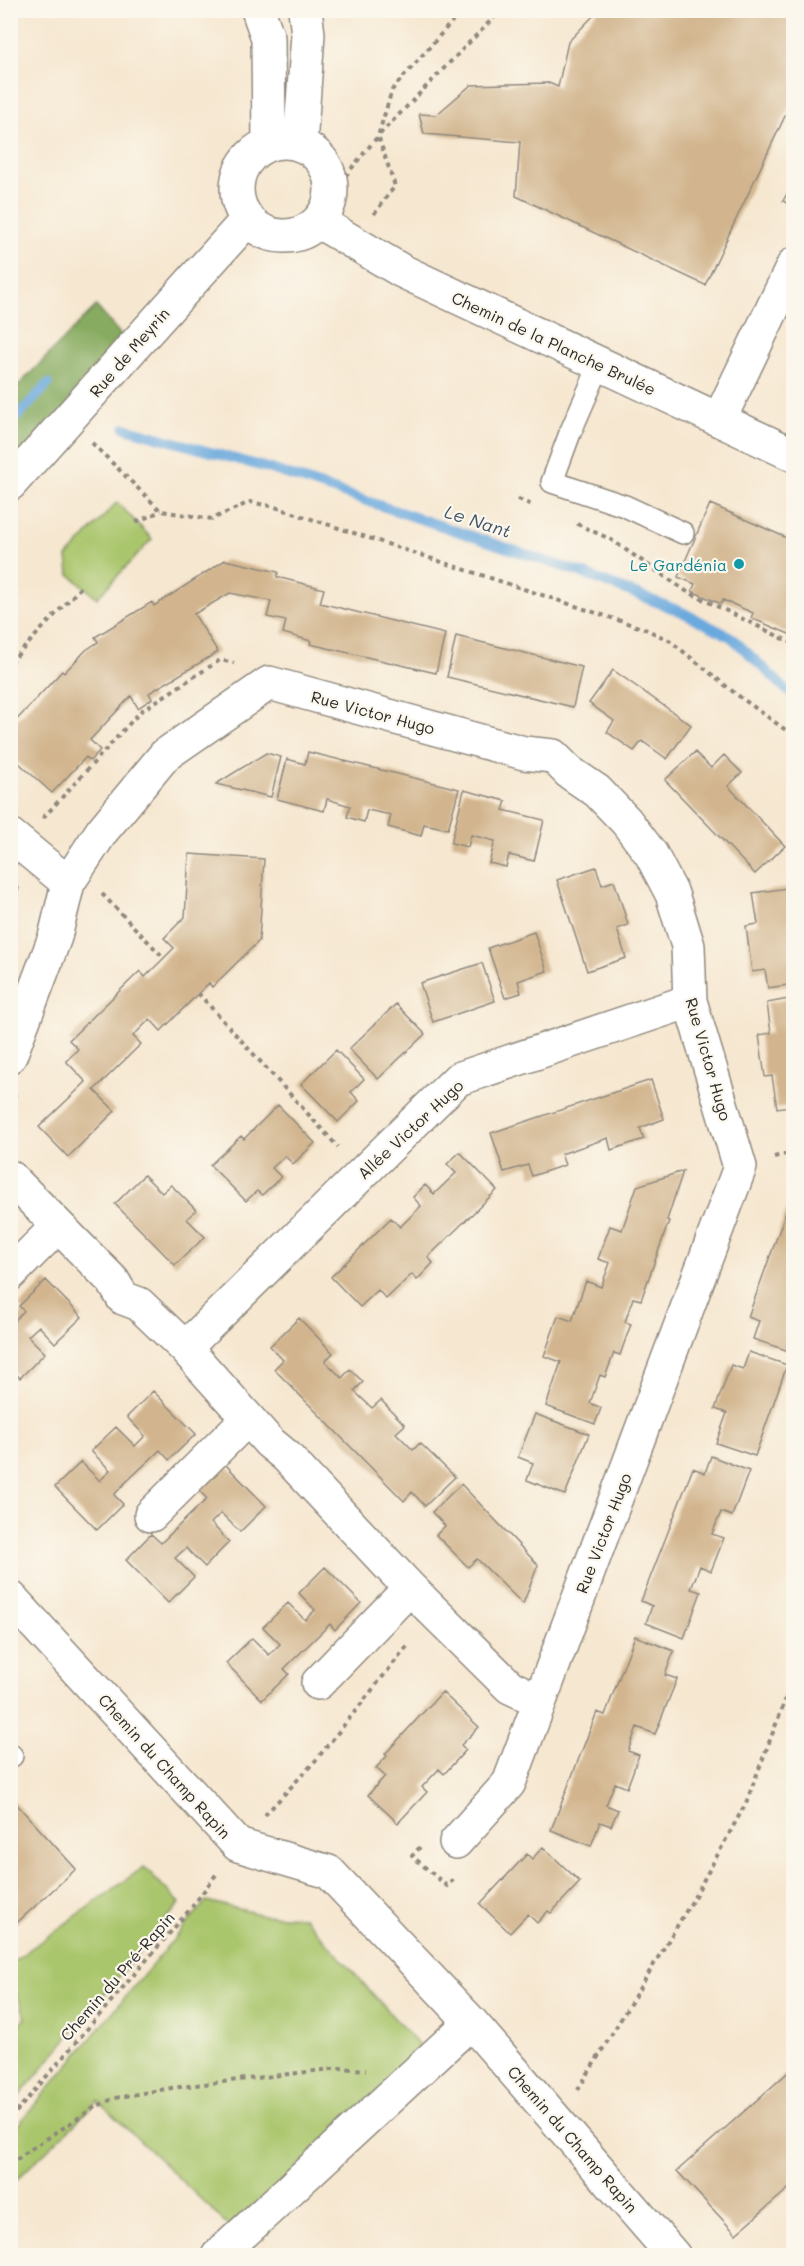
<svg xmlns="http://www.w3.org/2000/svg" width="804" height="2266" font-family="Mali,sans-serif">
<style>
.green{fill:#aac66d;stroke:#6a784c;stroke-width:1.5}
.forest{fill:#87ab60;stroke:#596b46;stroke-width:1.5}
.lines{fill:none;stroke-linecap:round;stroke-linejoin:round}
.stream{stroke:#6aa9dd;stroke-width:10}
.building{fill:#d2b58e}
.lane-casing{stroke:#90897e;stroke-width:24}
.street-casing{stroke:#90897e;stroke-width:36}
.path{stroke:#90897e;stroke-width:4;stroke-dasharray:4.5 4.5;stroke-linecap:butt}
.lane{stroke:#fff;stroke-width:21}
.street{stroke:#fff;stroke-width:33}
.culture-dot{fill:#0f9aa8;stroke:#fbf7ec;stroke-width:2}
.labels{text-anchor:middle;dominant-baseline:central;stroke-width:4.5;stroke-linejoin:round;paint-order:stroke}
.street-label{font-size:16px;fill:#2b2b2b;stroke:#fbf7ec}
.culture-label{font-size:16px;fill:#0d838f;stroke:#fbf7ec;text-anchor:end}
.water-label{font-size:18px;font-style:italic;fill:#415769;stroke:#fbf7ec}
</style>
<rect width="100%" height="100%" fill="#fbf7ec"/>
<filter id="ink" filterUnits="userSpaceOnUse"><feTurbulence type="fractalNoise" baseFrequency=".0167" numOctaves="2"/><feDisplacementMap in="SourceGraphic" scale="12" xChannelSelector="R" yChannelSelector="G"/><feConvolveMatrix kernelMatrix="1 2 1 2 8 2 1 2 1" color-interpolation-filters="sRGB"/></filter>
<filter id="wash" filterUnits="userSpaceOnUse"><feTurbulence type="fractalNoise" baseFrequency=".008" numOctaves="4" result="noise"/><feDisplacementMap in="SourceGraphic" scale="24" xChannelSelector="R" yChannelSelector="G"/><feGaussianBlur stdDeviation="1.35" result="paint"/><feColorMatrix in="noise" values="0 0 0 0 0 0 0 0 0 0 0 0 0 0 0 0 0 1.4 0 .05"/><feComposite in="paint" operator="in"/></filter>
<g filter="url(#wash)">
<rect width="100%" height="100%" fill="#f6e7d0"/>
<path class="green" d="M 117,502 L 152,539 L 97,598 L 69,574 L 67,557 Z
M 144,1867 L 180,1903 L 11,2106 L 11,2031 L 26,2018 L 11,1980 L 11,1963 Z
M 206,1901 L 264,1915 L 304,1917 L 422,2049 L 232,2229 L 98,2101 L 11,2185 L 11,2133 Z"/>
<path class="forest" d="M 96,306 L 121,335 L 59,416 L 11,467 L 10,394 Z"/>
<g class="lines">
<path class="stream" d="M 10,424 L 48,384
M 125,428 L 271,469 L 582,573 L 682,612 L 731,637 L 794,697"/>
</g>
<g id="blocks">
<path class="building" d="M 599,10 L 794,10 L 794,97 L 705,285 L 516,196 L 520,142 L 424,134 L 419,114 L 436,115 L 471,85 L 549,83 L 558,87 L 568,42 Z
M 788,192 L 794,195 L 794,207 L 783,201 Z
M 710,504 L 794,541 L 794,636 L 751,618 L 753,613 L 737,606 L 723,600 L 721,604 L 692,591 L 695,584 L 678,577 Z
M 225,560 L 278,572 L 277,577 L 324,589 L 320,603 L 445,634 L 436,673 L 310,644 L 311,641 L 283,633 L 286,621 L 267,617 L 271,601 L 230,593 L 194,614 L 218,652 L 149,693 L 152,699 L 138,708 L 131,696 L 90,740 L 100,750 L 90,761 L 86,757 L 52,793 L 10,755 L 10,727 L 62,671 L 64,673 L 86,650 L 98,642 L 95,637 L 152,602 L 154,606 Z
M 456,636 L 582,667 L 573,707 L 447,677 Z
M 613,670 L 691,725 L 667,759 L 642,741 L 634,751 L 607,732 L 614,721 L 589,703 Z
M 308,752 L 459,789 L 448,829 L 424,824 L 421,836 L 388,827 L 391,815 L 367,810 L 364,822 L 347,817 L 350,806 L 327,799 L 324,811 L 277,799 L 287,759 L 305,764 Z
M 695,752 L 711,768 L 724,755 L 742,773 L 728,786 L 785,846 L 755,874 L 665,780 Z
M 266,753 L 281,757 L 271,797 L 216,784 Z
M 464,790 L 506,801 L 503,810 L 544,820 L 534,861 L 509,855 L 506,867 L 489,863 L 495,841 L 471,835 L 468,847 L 451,843 Z
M 189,854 L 264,859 L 259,941 L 212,987 L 209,983 L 161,1031 L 150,1019 L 133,1036 L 141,1044 L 94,1090 L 115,1111 L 68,1157 L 39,1127 L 86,1082 L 66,1061 L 78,1049 L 69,1040 L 140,971 L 145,977 L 174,948 L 164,938 L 185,917 Z
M 596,867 L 602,885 L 614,881 L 623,908 L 628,925 L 617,929 L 626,958 L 587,971 L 557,880 Z
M 794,887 L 794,984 L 768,988 L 765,970 L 752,972 L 746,926 L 758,924 L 753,893 Z
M 534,932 L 547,971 L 518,981 L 521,993 L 505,998 L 488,948 Z
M 482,963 L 495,1001 L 433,1022 L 420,983 Z
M 794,998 L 794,1127 L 792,1127 L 789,1106 L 777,1108 L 772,1076 L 765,1077 L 759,1035 L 771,1033 L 767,1003 Z
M 396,1004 L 425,1034 L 378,1079 L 349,1049 Z
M 336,1050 L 364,1079 L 351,1092 L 359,1101 L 338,1122 L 301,1084 Z
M 651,1080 L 664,1119 L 640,1128 L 644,1139 L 611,1150 L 608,1138 L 561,1154 L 565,1165 L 532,1176 L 528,1165 L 504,1172 L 491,1133 Z
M 278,1105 L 315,1143 L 293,1164 L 285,1156 L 272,1168 L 281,1177 L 262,1195 L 257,1191 L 246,1201 L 210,1165 L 241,1136 L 244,1139 Z
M 460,1152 L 497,1190 L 428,1257 L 433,1263 L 417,1280 L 412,1274 L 386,1299 L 378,1290 L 360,1307 L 331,1277 L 391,1218 L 400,1227 L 421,1206 L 413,1197 L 425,1185 L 434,1194 L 456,1173 L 447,1164 Z
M 683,1171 L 667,1220 L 669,1221 L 641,1300 L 633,1298 L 625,1322 L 631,1324 L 620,1355 L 614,1353 L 605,1377 L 600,1375 L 590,1403 L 601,1408 L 595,1424 L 546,1406 L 561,1362 L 544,1356 L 558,1316 L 572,1321 L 586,1281 L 601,1287 L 610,1263 L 598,1259 L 610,1226 L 622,1230 L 637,1186 Z
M 144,1175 L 162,1193 L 171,1185 L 196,1210 L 187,1219 L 205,1237 L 175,1265 L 115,1204 Z
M 794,1190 L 794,1347 L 792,1352 L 753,1339 L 759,1321 L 748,1317 Z
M 46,1280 L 82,1317 L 55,1343 L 39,1326 L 28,1336 L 45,1353 L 20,1378 L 10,1368 L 10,1325 L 24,1311 L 19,1306 Z
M 299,1318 L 333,1353 L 325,1361 L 342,1378 L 350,1369 L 363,1382 L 354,1391 L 372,1408 L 381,1400 L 405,1425 L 396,1433 L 413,1450 L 420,1443 L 455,1477 L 425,1506 L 412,1492 L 404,1501 L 274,1369 L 283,1360 L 270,1346 Z
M 749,1352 L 787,1365 L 755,1456 L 716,1443 L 727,1413 L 715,1409 L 731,1365 L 743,1369 Z
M 153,1391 L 196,1434 L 169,1460 L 160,1450 L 124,1484 L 114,1495 L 123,1504 L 97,1530 L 55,1487 L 81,1462 L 100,1481 L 110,1470 L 91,1451 L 116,1427 L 135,1446 L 145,1436 L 127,1417 Z
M 535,1414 L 589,1434 L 565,1495 L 527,1480 L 533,1463 L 518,1457 Z
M 711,1456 L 749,1471 L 732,1516 L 721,1512 L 712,1534 L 724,1538 L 711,1571 L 700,1566 L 691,1589 L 701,1592 L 684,1638 L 646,1623 L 652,1606 L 641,1601 L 693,1468 L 705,1473 Z
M 224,1463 L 266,1506 L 240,1532 L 221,1513 L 211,1523 L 229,1542 L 205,1567 L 186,1548 L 175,1558 L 194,1577 L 168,1603 L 126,1560 L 151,1534 L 161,1543 L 196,1509 L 207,1499 L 198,1489 Z
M 461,1484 L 538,1565 L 523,1604 L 477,1559 L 468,1567 L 436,1535 L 445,1526 L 432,1512 Z
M 325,1567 L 361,1603 L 335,1630 L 330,1624 L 294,1659 L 284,1669 L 289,1674 L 262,1700 L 226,1663 L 252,1638 L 269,1655 L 280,1644 L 263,1627 L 288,1603 L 305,1620 L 315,1610 L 299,1593 Z
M 635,1636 L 674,1651 L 665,1675 L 677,1679 L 655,1734 L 637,1727 L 628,1751 L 639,1755 L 627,1788 L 615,1783 L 606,1805 L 618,1810 L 611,1826 L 600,1822 L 591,1846 L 551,1830 L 597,1712 L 605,1715 Z
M 442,1692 L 479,1727 L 461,1745 L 466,1750 L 444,1774 L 439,1769 L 422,1787 L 427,1792 L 398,1823 L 368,1795 L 385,1776 L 376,1768 L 387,1756 L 385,1754 Z
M 10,1797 L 76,1869 L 10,1929 Z
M 543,1847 L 580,1882 L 551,1913 L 548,1911 L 537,1923 L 528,1914 L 510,1933 L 480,1904 L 527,1854 L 532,1859 Z
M 794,2067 L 794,2184 L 736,2234 L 677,2171 Z"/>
</g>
</g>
<g filter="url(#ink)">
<use href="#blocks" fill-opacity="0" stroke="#90897e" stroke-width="1.5"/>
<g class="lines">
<g class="lane-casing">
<path id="lane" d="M 600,364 L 570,433 L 552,482 L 625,506 L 683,533
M 10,1754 L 12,1756"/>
</g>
<g class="street-casing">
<path id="street" d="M 258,10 L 268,38 L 269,144
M237 189a47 47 0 1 1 94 0a47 47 0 1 1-94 0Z
M 300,145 L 308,34 L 305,10
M 319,222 L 402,271 L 794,455
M 719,420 L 794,264
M 10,484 L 247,220
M 10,835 L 68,883 L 55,937 L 10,1056
M 68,883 L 102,831 L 165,755 L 269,683 L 524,753 L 553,756 L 569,772 L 597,791 L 626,821 L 651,854 L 672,894 L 688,946 L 690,1001 L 740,1167 L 540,1701
M 10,1177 L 113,1281 L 123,1298 L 139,1304 L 185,1348 L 269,1442 L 286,1456 L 410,1588 L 510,1687 L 540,1701 L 509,1783 L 456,1842
M 10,1274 L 58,1226
M 185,1348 L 458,1079 L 690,1001
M 151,1515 L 247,1419
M 10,1597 L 238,1845 L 329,1872 L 471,2022 L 674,2256
M 318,1683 L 410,1588
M 218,2256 L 471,2022"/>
</g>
<path class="path" d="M 334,190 L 378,136 L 501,10
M 374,214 L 395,186 L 378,136 L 392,90 L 462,10
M 272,247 L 292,245
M 92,443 L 161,511 L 212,519 L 250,502 L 275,507 L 645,629 L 669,640 L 736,694 L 794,736
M 518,499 L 532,505
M 136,522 L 161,511
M 577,524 L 610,539 L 686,591 L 794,644
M 10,663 L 82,586
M 43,818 L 141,711 L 220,660 L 234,663
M 102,894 L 164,958
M 10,908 L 18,887
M 198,993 L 338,1147
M 10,1106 L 17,1090
M 774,1157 L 794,1152
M 265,1815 L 316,1760 L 409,1644
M 420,1847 L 412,1856 L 447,1886 L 456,1877
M 578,2090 L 691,1903 L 746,1803 L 794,1677
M 10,2119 L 192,1907 L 218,1872
M 10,2166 L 22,2155 L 95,2107 L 115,2098 L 171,2088 L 340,2068 L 366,2070"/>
<use href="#lane" class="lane"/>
<use href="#street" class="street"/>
</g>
</g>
<circle class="culture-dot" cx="739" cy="564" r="6"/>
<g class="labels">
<g class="street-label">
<text transform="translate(554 343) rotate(25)">Chemin de la Planche Brulée</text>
<text transform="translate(129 352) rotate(-49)">Rue de Meyrin</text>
<text transform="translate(373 712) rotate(15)">Rue Victor Hugo</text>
<text transform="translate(709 1059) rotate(74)">Rue Victor Hugo</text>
<text transform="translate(410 1129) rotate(-43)">Allée Victor Hugo</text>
<text transform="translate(603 1533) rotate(-69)">Rue Victor Hugo</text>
<text transform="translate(165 1766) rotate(48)">Chemin du Champ Rapin</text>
<text transform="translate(117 1976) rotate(-49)">Chemin du Pré-Rapin</text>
<text transform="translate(573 2139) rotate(49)">Chemin du Champ Rapin</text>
</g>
<g class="culture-label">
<text x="727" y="564">Le Gardénia</text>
</g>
<g class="water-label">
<text transform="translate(478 521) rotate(18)">Le Nant</text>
</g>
</g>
<rect width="804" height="2266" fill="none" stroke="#fbf7ec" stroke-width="36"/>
</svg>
